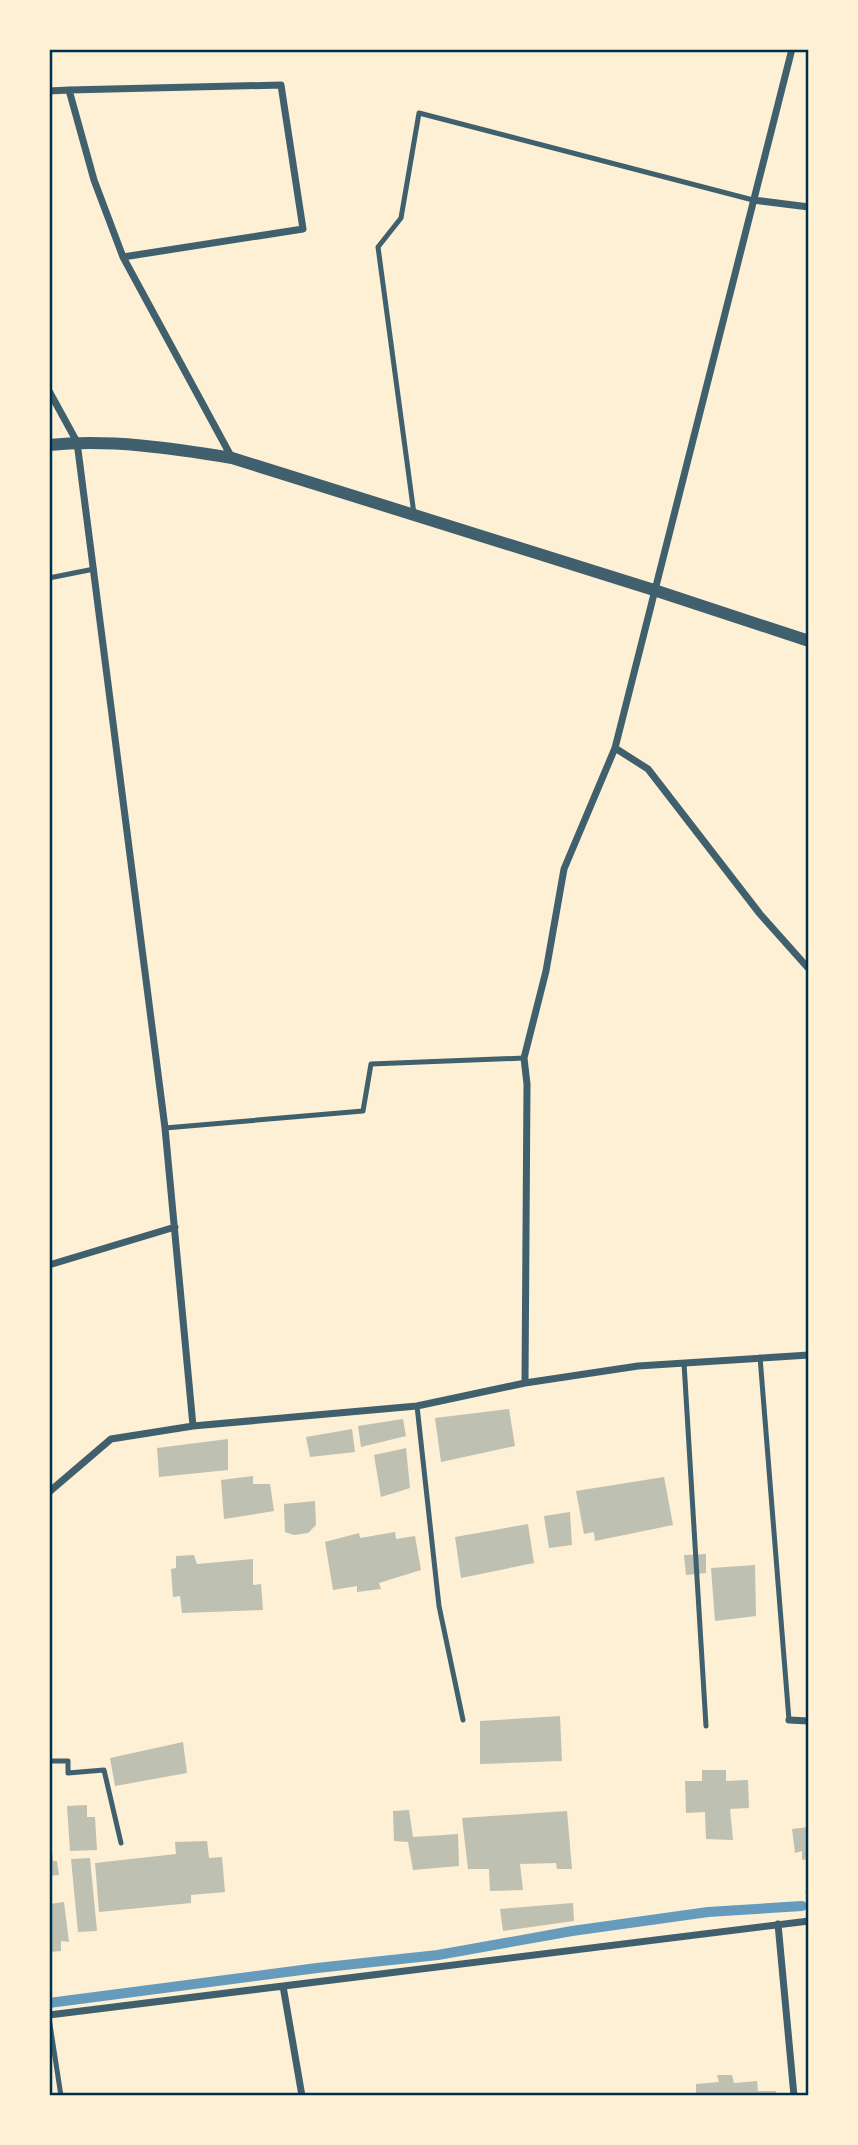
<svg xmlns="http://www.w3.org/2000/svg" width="858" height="2145" font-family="'IBM Plex Sans',sans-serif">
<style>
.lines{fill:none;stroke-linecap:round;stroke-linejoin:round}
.stream{stroke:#669bbc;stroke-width:10}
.building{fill:#bec0b2}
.path{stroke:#003049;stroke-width:4.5}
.service{stroke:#3f606c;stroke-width:5}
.minor{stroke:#3f606c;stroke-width:7}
.tertiary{stroke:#3f606c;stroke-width:12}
.neatline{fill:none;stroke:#003049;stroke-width:2.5}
</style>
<rect width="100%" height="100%" fill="#fdf0d5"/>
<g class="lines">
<path class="stream" d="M 49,2003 L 317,1968 L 438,1955 L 572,1931 L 708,1912 L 802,1906"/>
</g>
<path class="building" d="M 509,1409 L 515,1446 L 441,1462 L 435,1418 Z
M 403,1419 L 406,1436 L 361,1447 L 358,1426 Z
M 352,1429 L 355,1452 L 310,1457 L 306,1437 Z
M 228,1439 L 228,1470 L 159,1477 L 157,1448 Z
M 406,1448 L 410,1488 L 381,1497 L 374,1455 Z
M 253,1476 L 253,1484 L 270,1484 L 274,1511 L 224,1519 L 221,1480 Z
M 664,1477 L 673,1525 L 595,1541 L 594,1532 L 584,1534 L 576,1491 Z
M 315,1501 L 316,1525 L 308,1533 L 294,1535 L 285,1532 L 284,1504 Z
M 570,1512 L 572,1545 L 549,1548 L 544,1516 Z
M 528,1524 L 534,1563 L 461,1578 L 455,1537 Z
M 395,1532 L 396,1539 L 415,1536 L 421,1570 L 379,1583 L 381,1589 L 357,1592 L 357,1586 L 333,1590 L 325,1542 L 359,1533 L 360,1538 Z
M 706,1554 L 706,1573 L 686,1575 L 684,1555 Z
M 194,1555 L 197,1564 L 253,1559 L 253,1585 L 261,1584 L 263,1610 L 182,1613 L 180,1596 L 173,1597 L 171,1569 L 176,1568 L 176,1556 Z
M 755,1565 L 756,1616 L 715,1621 L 711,1568 Z
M 560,1716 L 562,1761 L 480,1764 L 480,1721 Z
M 183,1742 L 187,1773 L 115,1786 L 110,1758 Z
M 702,1770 L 726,1770 L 726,1781 L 748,1780 L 749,1808 L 730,1809 L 733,1840 L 706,1839 L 705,1812 L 686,1813 L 685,1781 L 702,1781 Z
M 87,1805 L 87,1817 L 95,1817 L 97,1850 L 70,1851 L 67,1806 Z
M 409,1810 L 413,1837 L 458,1834 L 459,1866 L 413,1870 L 408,1842 L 394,1841 L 393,1811 Z
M 567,1811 L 572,1869 L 557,1869 L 556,1863 L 520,1864 L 523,1890 L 490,1891 L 489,1869 L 468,1869 L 462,1818 Z
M 809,1827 L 809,1859 L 802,1860 L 802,1851 L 795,1853 L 792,1829 Z
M 207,1841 L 209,1858 L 222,1857 L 225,1892 L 191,1895 L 191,1903 L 99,1912 L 95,1863 L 176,1854 L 175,1842 Z
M 49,1842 L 51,1842 L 53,1861 L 57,1861 L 59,1875 L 49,1876 Z
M 90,1858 L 97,1931 L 78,1932 L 71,1859 Z
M 64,1902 L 69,1942 L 61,1941 L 61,1951 L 49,1952 L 49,1904 Z
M 573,1903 L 574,1921 L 503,1931 L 500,1909 Z
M 717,2075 L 732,2075 L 734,2083 L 757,2081 L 758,2091 L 776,2091 L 776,2096 L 696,2096 L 696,2084 L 719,2082 Z"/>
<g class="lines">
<path class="path" d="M 808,1891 L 809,1899"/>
<path class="service" d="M 414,514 L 378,247 L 401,218 L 419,113 L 753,200
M 49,578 L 94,569
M 165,1128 L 363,1111 L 371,1064 L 524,1058
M 760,1357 L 789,1720
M 684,1363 L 706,1726
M 417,1406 L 439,1606 L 463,1720
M 49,1761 L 68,1761 L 68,1773 L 104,1770 L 121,1843
M 49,2018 L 61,2096"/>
<path class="minor" d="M 69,90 L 281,85 L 303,229 L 123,257
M 49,91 L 69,90 L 94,180 L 123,257 L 232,458
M 753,200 L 809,207
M 49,391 L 77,442 L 165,1128 L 193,1426
M 615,748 L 648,769 L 760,914 L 809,969
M 49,1265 L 175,1227
M 525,1383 L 527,1084 L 524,1058 L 546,971 L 564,869 L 615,748 L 792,49
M 49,1492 L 111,1439 L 193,1426 L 417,1406 L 525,1383 L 638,1366 L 809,1355
M 789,1720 L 809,1721
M 778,1924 L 794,2096
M 283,1986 L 302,2096
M 49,2015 L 809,1921"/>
<path class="tertiary" d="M 49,445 C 110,439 172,448 232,458 L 654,590 L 809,641"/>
</g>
<rect width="858" height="2145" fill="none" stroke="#fdf0d5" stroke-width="102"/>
<rect x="51" y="51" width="756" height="2043" class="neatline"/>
</svg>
